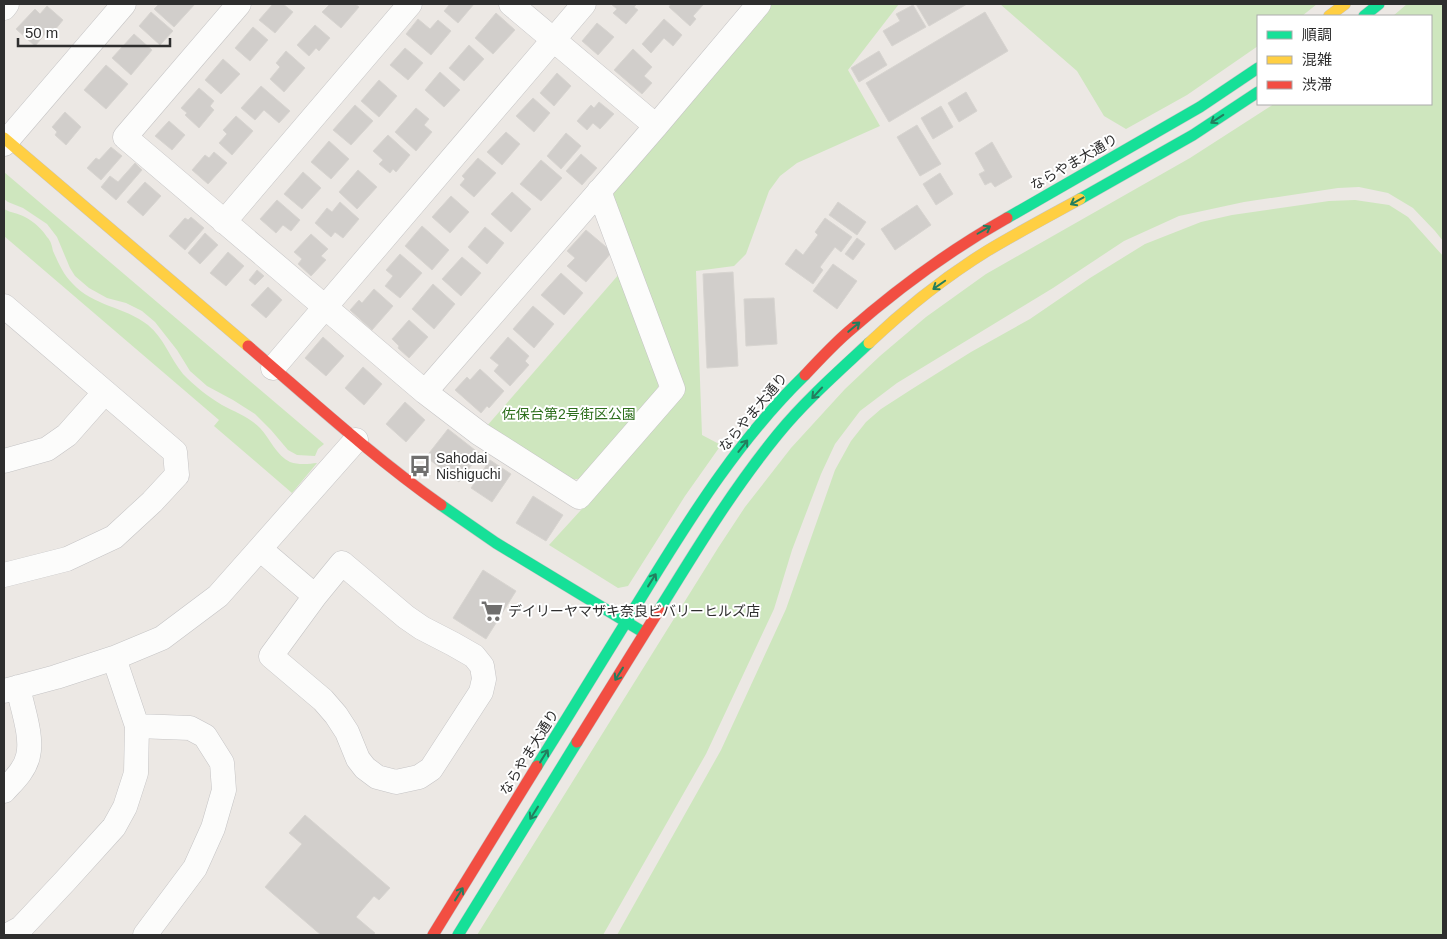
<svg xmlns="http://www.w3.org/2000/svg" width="1447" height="939" font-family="Helvetica,'Noto Sans JP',sans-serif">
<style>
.green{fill:#cee6be}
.building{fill:#d1cecb;stroke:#d7d4d0}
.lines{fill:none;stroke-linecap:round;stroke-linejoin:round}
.street-casing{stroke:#c5c4c5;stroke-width:25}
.fast-casing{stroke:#c5c4c5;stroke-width:12}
.slow-casing{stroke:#c5c4c5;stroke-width:12}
.jam-casing{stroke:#c5c4c5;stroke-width:12}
.street{stroke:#fcfcfb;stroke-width:24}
.fast{stroke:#16e098;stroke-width:11}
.slow{stroke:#ffcf43;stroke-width:11}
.jam{stroke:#f24e42;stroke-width:11}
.oneway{stroke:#237e5e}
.labels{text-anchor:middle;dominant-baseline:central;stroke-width:4;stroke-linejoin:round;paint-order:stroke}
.street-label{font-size:14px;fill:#2e2e2e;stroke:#fff}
.park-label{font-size:14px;fill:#2c6e1b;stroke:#fff}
.poi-label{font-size:14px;fill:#2e2e2e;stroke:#fff;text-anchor:start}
</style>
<rect width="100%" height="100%" fill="#ece8e4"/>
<path class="green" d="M 770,4 L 899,4 L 848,70 L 880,126 L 797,163 L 780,176 L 769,191 L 746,254 L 734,266 L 696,271 L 702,435 L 721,445 L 685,496 L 628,586 L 618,588 L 549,545 L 581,510 L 683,391 L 613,200 L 615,185 Z
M 1000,4 L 1317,4 L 1302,16 L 1258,16 L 1258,46 L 1187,95 L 1126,129 L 1104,116 L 1077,71 Z
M 1407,4 L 1443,4 L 1443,241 L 1435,231 L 1413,208 L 1388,193 L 1359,187 L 1338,188 L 1244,202 L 1179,216 L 1124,241 L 1053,288 L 897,383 L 860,411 L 835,444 L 821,474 L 792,550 L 774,609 L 706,754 L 603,935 L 477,935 L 718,548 L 745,507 L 791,448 L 845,389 L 880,356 L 926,317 L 986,274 L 1190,158 L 1274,104 L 1431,104 L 1431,16 L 1393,16 Z
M 4,172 L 324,444 L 318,449 L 315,456 L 297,455 L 288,450 L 271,430 L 255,414 L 233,400 L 207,386 L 190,371 L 177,350 L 155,322 L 142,311 L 126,303 L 107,298 L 89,288 L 75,276 L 70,268 L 57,237 L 47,224 L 23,208 L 8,202 L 4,199 Z
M 1355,200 L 1389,205 L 1408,217 L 1443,256 L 1443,935 L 617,935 L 721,750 L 786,609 L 835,470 L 851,441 L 866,422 L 881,409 L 912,389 L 971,352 L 1030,319 L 1090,278 L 1145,244 L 1201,222 L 1232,215 L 1329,201 Z
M 4,209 C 11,213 18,213 25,217 C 33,221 42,229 47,237 C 51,241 52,246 53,251 C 58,262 63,274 72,283 C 94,307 124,306 148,325 C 164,338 170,358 183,374 C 195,386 207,396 222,405 C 235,412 249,417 260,428 C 270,439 277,456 290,462 C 298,465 309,464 317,463 L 292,493 L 214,426 L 219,420 L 4,236 Z
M 620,273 L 659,379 L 657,394 L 585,478 L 569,480 L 486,427 Z"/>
<path class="building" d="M 159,4 L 195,4 L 174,27 L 154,9 Z
M 273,4 L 283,4 L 293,12 L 275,33 L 259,20 Z
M 330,4 L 355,4 L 359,7 L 341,28 L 322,12 Z
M 450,4 L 474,4 L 458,23 L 444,11 Z
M 611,4 L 637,4 L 634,7 L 638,10 L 626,24 L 613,13 L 617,9 Z
M 671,4 L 702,4 L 703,5 L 693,16 L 696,19 L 690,26 L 669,7 Z
M 916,4 L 967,4 L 929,26 Z
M 913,5 L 926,27 L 892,46 L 883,31 L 900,21 L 896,14 Z
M 47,6 L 63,20 L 50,36 L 46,33 L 35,46 L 16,29 L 35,9 L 40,14 Z
M 151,12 L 173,31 L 160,45 L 139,26 Z
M 985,12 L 1008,51 L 889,122 L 866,83 Z
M 496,13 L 515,30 L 493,54 L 475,38 Z
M 418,19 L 430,29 L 438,20 L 451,31 L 431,55 L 406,34 Z
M 664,19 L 682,35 L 673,46 L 664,38 L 651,53 L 642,44 Z
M 597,23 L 614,37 L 598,55 L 582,41 Z
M 315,25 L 330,38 L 319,51 L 316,48 L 309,56 L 297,45 Z
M 253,27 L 268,40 L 250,61 L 235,48 Z
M 134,34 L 152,50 L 131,75 L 112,58 Z
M 469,45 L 484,59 L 464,81 L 449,68 Z
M 405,48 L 423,63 L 408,80 L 390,65 Z
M 633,49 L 652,67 L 644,76 L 652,83 L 642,94 L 614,70 Z
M 286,51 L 305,68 L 284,92 L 270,79 L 280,67 L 276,63 Z
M 879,51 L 887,65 L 859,82 L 851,68 Z
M 223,59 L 240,74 L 221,94 L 205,80 Z
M 106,65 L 128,84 L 106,109 L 84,90 Z
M 440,72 L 460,90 L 444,107 L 425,90 Z
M 557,73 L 571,86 L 554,106 L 540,93 Z
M 379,80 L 397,96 L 379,117 L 361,101 Z
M 261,86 L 290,111 L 279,123 L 264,110 L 255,120 L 241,108 Z
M 199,88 L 214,101 L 210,106 L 214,110 L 199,128 L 185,115 L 187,113 L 181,108 Z
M 966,92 L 977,111 L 959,122 L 948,103 Z
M 533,98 L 550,113 L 534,132 L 516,116 Z
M 599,102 L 614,114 L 600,129 L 593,123 L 587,130 L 577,121 L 591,105 L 594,108 Z
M 355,105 L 373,121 L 351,145 L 333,130 Z
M 941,106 L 953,127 L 933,139 L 921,118 Z
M 416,108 L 429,119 L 424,125 L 432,132 L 416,151 L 395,132 Z
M 65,112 L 81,127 L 66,145 L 55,135 L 57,132 L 52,127 Z
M 236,116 L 253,131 L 232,155 L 219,143 L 227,134 L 223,130 Z
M 169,121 L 185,135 L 172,150 L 155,136 Z
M 917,125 L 941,164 L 920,176 L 897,137 Z
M 506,132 L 520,144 L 502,165 L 487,152 Z
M 566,133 L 581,146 L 561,169 L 547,156 Z
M 388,135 L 410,155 L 396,172 L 393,169 L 390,173 L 379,164 L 383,160 L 373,151 Z
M 329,141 L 349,159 L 331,179 L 311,162 Z
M 992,142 L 1012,177 L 995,187 L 991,182 L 985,185 L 979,174 L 985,171 L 975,153 Z
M 111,147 L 122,156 L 101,180 L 87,168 L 96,158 L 99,160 Z
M 214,152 L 227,163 L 208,184 L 192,170 L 205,155 L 209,158 Z
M 581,154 L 597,168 L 582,185 L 566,171 Z
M 478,158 L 496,173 L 474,197 L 460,185 L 465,179 L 462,176 Z
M 541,160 L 562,178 L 541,201 L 520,184 Z
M 135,163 L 142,170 L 116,200 L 101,187 L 110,176 L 118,182 Z
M 358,170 L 377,187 L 357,209 L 339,192 Z
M 303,172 L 321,188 L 302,209 L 284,194 Z
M 940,173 L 953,194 L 936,205 L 923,184 Z
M 145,182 L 161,196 L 143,216 L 127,202 Z
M 512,192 L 531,209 L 511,232 L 491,214 Z
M 451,196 L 469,212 L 450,233 L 432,217 Z
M 277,200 L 300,220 L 291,231 L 283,225 L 276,233 L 260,219 Z
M 340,202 L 359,219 L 343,238 L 335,232 L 331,237 L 315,223 L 327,208 L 332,212 Z
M 838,202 L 866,222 L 857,235 L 829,215 Z
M 917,205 L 931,225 L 895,250 L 881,229 Z
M 191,217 L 204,228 L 185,250 L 169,236 L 185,218 L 188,220 Z
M 825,218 L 852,237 L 841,252 L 835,247 L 820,267 L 823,270 L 813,284 L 785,264 L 796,249 L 803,255 L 818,235 L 815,232 Z
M 422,226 L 449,250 L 432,270 L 405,246 Z
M 485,227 L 504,243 L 487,264 L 468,247 Z
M 586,230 L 612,252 L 586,282 L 567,266 L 575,258 L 567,251 Z
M 205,233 L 218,245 L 200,264 L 188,253 Z
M 311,234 L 328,249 L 321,256 L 326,260 L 311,276 L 298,264 L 302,259 L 294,252 Z
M 857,238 L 865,244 L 853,260 L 845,254 Z
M 228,252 L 244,266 L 226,286 L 210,273 Z
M 400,254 L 422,273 L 400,298 L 385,286 L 393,276 L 386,270 Z
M 462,257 L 481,273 L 461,296 L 442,279 Z
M 833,264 L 857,281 L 837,309 L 813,291 Z
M 257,270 L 264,276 L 255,285 L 249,280 Z
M 733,272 L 738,366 L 707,368 L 703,274 Z
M 561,273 L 583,293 L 564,315 L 541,295 Z
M 433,284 L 455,304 L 434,329 L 412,309 Z
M 268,287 L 282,300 L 266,318 L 251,305 Z
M 374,289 L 393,306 L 372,330 L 350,310 L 359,300 L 362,303 Z
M 774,298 L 777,344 L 746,346 L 744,299 Z
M 533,306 L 554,324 L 534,348 L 513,329 Z
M 409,320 L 428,337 L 409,358 L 398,348 L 399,346 L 392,339 Z
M 323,337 L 344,356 L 326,376 L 305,358 Z
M 508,337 L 529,356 L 525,361 L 529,365 L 510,386 L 494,371 L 499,365 L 490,358 Z
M 363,367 L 382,384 L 364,405 L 345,388 Z
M 480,369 L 504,391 L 489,408 L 487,406 L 481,413 L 455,390 L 467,377 L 470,380 Z
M 405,402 L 425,420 L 406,442 L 386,424 Z
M 448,429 L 480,454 L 459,482 L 426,457 Z
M 490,460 L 511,474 L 492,502 L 471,488 Z
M 533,496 L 563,515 L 546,541 L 516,523 Z
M 483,570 L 516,591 L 486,639 L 453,618 Z
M 305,815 L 390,888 L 379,900 L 374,896 L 356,917 L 375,933 L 373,935 L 321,935 L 265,887 L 302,844 L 289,833 Z"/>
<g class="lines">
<g class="street-casing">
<path id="street" d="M 239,4 L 125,137 L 425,392 L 480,434 L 579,497 L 673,389 L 599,191
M 511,4 L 656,126
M 4,8 L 7,4
M 4,144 L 124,4
M 224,222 L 410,4
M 4,306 L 175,452 L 177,475 L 152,502 L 114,537 L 67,559 L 4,575
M 273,368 L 584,4
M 425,392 L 656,126 L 759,4
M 4,461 L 47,449 L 67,435 L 105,392
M 260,549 L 315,596 L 342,563 L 406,617 L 422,628 L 453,644 L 474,656 L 482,666 L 484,679 L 481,692 L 431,769 L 419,777 L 396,782 L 377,777 L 365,768 L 358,759 L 347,732 L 336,715 L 323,700 L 271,656 L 315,596
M 4,691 L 56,677 L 114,658 L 162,638 L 218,596 L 356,440
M 137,726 L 190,728 L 205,736 L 222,763 L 224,790 L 213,828 L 195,868 L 145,935
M 4,791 C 13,781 25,770 28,756 C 33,737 22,707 18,687
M 8,935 L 21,928 L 66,880 L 114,827 L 125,807 L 136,773 L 137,726 L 114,658"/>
</g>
<g class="fast-casing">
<path id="fast" d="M 1364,16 L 1379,4
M 1080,199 L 1193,135 L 1258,92
M 1007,218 L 1200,107 L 1258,68
M 441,505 L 496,543 L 643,632
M 659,610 C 696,550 733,489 778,434 C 805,401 838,372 869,343
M 537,766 C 574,707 610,648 647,588 C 693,513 741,437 805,375
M 458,935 L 577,742"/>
</g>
<g class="slow-casing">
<path id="slow" d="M 1329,16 L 1345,4
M 4,138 L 248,346
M 869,343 C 905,309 945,277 987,251 C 1017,233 1049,216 1080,199"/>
</g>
<g class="jam-casing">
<path id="jam" d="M 248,346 C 311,400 373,457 441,505
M 805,375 C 819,360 833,345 848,332 C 897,289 950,250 1007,218
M 577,742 L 659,610
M 433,935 L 537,766"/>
</g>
<use href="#street" class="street"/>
<use href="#fast" class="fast"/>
<use href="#slow" class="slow"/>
<use href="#jam" class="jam"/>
</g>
<defs><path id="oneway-shaft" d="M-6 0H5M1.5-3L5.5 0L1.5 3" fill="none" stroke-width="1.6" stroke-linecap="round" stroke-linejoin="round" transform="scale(1.25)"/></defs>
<g class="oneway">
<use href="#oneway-shaft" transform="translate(1217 119) rotate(147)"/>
<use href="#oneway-shaft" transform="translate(1077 201) rotate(151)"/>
<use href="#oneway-shaft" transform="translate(984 230) rotate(-30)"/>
<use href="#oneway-shaft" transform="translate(939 285) rotate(145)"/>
<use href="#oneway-shaft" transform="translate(854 327) rotate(-40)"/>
<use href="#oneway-shaft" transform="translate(817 393) rotate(133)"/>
<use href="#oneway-shaft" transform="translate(743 446) rotate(-52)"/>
<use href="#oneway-shaft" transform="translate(652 580) rotate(-58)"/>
<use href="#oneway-shaft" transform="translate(619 674) rotate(122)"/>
<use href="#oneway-shaft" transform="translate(544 756) rotate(-58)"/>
<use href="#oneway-shaft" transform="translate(534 813) rotate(122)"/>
<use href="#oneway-shaft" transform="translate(459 894) rotate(-58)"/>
</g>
<defs>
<g id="bus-bare" transform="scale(1.725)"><path d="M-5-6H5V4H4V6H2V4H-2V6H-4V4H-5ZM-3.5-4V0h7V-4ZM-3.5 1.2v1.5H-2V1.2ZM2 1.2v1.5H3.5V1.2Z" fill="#706f6e" stroke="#fff" stroke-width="2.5" paint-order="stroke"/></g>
<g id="supermarket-bare" transform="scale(1.725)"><path d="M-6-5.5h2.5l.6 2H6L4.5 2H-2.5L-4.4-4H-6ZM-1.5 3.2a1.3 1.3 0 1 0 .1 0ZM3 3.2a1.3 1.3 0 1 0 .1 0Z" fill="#706f6e" stroke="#fff" stroke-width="2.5" paint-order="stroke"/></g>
</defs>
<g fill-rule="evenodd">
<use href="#bus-bare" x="420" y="466"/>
<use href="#supermarket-bare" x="492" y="611"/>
</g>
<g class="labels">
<g class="street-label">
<text transform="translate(1074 162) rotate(-30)">ならやま大通り</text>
<text transform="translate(753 412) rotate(-50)">ならやま大通り</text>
<text transform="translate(529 752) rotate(-58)">ならやま大通り</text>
</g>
<g class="park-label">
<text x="569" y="414">佐保台第2号街区公園</text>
</g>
<g class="poi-label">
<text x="436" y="458">Sahodai<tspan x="436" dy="16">Nishiguchi</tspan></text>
<text x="508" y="611">デイリーヤマザキ奈良ビバリーヒルズ店</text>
</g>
</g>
<rect width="1447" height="939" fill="none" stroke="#2e2e2e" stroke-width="10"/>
<rect x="1257" y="15" width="175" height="90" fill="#ffffff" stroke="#ababab"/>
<rect x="1267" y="31" width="25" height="8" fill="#16e098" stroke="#ababab"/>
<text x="1302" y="40" font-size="15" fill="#2e2e2e">順調</text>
<rect x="1267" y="56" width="25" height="8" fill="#ffcf43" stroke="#ababab"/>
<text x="1302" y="65" font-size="15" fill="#2e2e2e">混雑</text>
<rect x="1267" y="81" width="25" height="8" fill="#f24e42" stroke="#ababab"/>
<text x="1302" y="90" font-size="15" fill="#2e2e2e">渋滞</text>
<path d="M18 38v8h152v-8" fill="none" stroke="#2e2e2e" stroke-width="2.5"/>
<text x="25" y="38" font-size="15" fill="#2e2e2e" stroke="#ffffff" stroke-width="4" paint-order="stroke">50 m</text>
</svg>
